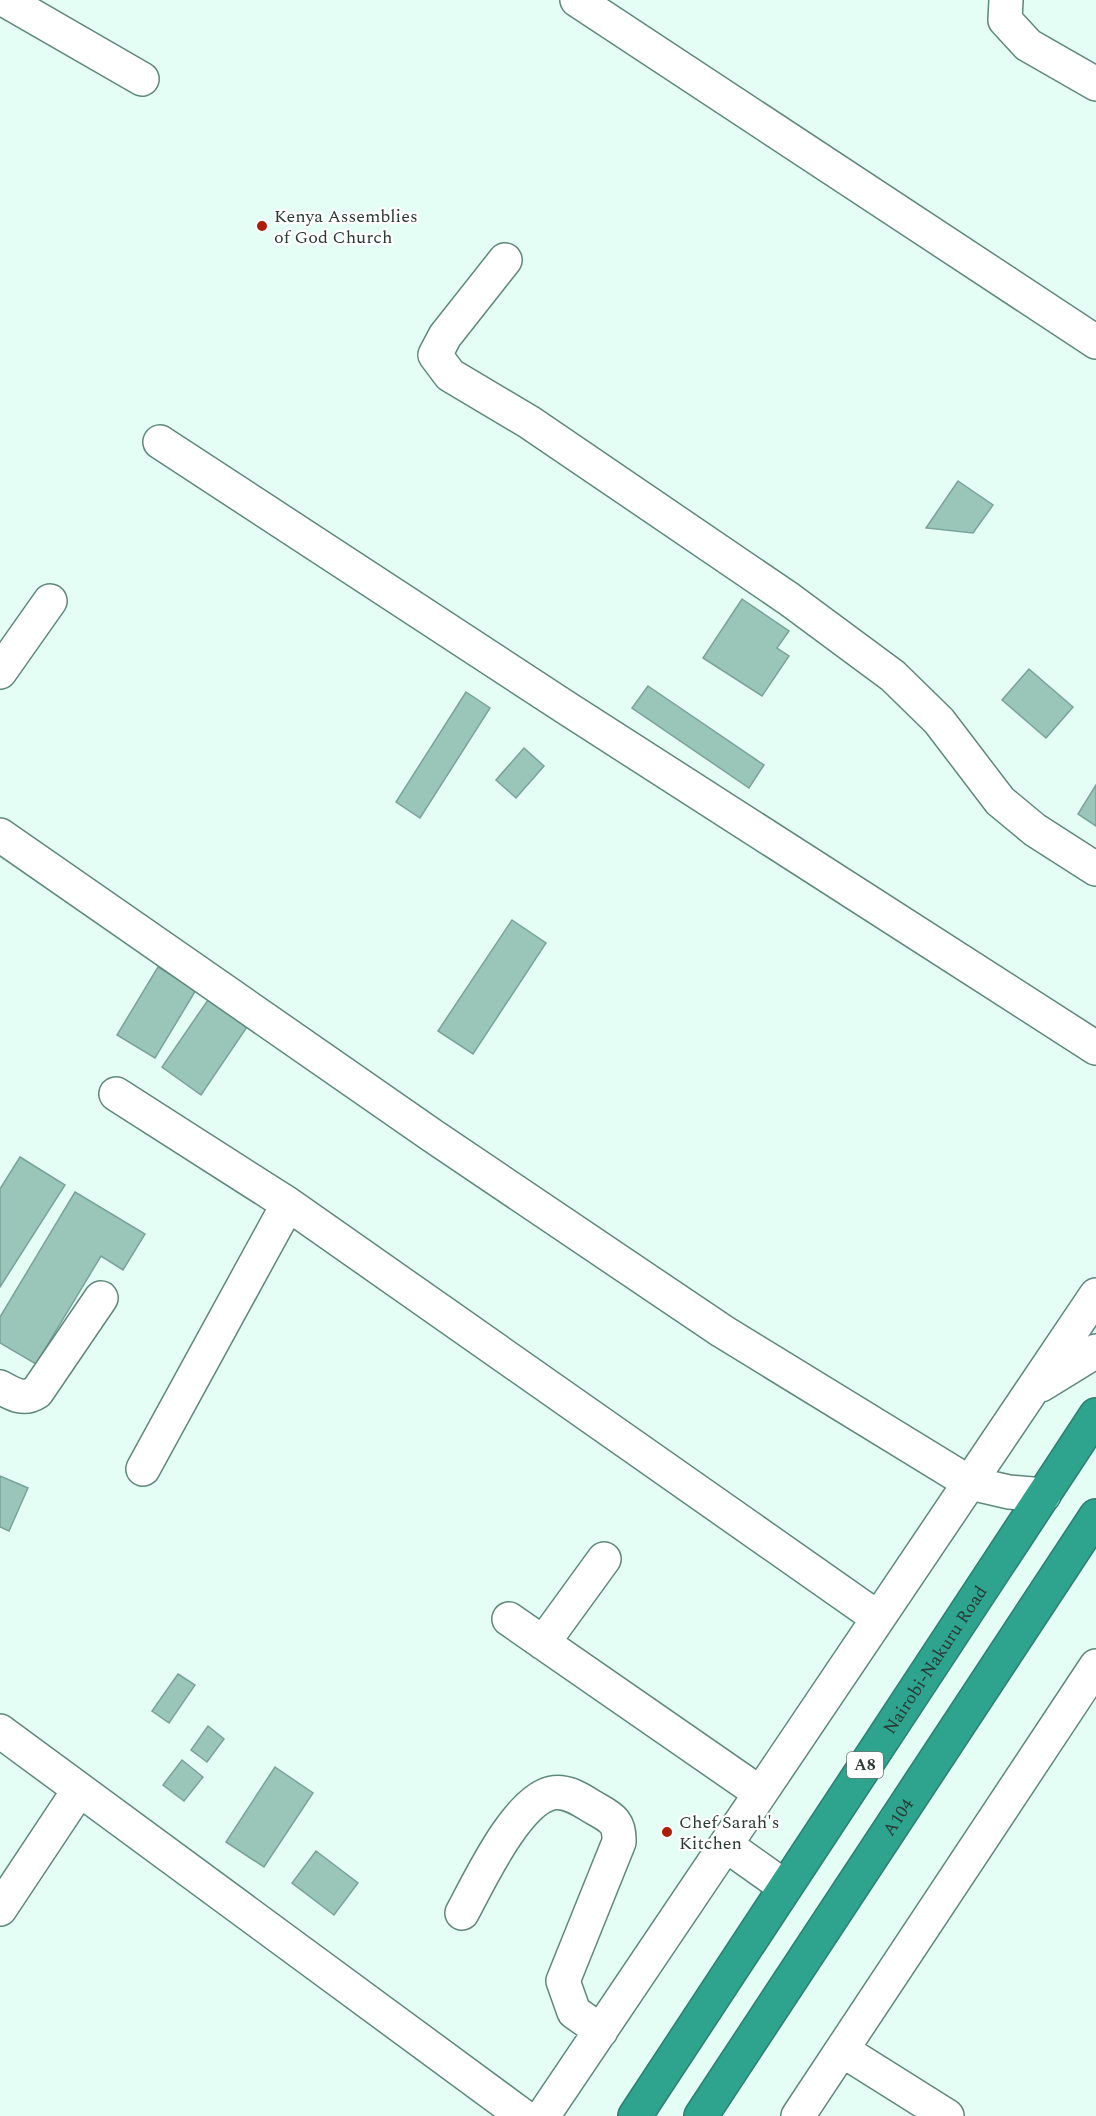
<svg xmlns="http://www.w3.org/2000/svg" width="1096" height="2116" font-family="Spectral,serif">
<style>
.building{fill:#9ac5b9;stroke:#79a398;stroke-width:1.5}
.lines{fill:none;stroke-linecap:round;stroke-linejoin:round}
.minor-casing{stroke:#5f887d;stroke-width:36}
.highway-casing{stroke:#2c7f6f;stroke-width:36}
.minor{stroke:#fff;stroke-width:33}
.highway{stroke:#2ea48e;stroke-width:33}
.poi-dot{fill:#ac1d04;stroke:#fff;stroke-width:2}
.labels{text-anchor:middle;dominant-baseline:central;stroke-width:4.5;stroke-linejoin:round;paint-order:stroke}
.shield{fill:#fff;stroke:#687572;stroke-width:1.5}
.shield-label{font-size:16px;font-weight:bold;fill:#283a35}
.poi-label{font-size:18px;fill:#283a35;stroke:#fff;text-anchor:start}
.street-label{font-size:18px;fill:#283a35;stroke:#fff}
</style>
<rect width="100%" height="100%" fill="#e4fef6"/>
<path class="building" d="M 958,481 L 993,505 L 973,533 L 926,528 Z
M 742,599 L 789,631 L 777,648 L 789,656 L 762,696 L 703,658 Z
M 1029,669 L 1073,707 L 1046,738 L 1002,700 Z
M 648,686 L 764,765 L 749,788 L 632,708 Z
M 466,692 L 490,708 L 420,818 L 396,802 Z
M 524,748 L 544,766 L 516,798 L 496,780 Z
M 1096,785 L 1096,826 L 1078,814 Z
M 512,920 L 546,943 L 473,1054 L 438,1031 Z
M 158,967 L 196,990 L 155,1058 L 117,1035 Z
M 208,1000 L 247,1027 L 201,1095 L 162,1067 Z
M 20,1157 L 65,1185 L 0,1287 L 0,1189 Z
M 75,1192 L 145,1234 L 123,1270 L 101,1256 L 36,1364 L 0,1343 L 0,1317 Z
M 0,1476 L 28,1488 L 9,1531 L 0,1527 Z
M 178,1674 L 195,1685 L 169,1723 L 152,1711 Z
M 208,1726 L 224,1739 L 207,1762 L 191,1750 Z
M 182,1760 L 203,1777 L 184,1801 L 163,1785 Z
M 275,1767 L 313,1793 L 264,1867 L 226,1842 Z
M 316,1851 L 358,1883 L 334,1915 L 292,1883 Z"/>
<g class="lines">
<g class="minor-casing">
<path id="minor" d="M 5,0 L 142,79
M 577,0 L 1096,342
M 1006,0 L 1005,20 L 1028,45 L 1096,84
M 505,260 L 445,336 L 435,355 L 450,375 L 529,422 L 789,599 L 893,676 L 939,721 L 1000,801 L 1035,830 L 1096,869
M 160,442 L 565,707 L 1096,1048
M 0,672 L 50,601
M 0,835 L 433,1136 L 722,1331 L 970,1483 L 1009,1492 L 1044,1495
M 116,1094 L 288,1204 L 878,1618
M 1041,1385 L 1096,1351
M 0,1387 C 13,1394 23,1401 37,1392 L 101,1298
M 143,1469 L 288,1204
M 509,1619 L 760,1793
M 543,1643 L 604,1559
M 0,1731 L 523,2116
M 726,1845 L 785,1887
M 0,1909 L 79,1790
M 462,1913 C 479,1882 516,1801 552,1793 C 566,1790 580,1799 591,1806 C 609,1817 620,1819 619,1842 L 563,1981 L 574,2012 L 601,2031
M 842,2050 L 947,2116
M 543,2116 L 1096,1295
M 798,2116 L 1096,1666"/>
</g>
<g class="highway-casing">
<g id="highway">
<path id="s1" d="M 635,2116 L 1096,1415"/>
<path id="s2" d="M 701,2116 L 1096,1516"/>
</g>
</g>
<use href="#minor" class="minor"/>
<use href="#highway" class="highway"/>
</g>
<g class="poi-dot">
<circle cx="262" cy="226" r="6"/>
<circle cx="667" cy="1832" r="6"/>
</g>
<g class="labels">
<rect class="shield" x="847" y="1752" width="36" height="26" rx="4.5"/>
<g class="shield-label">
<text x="865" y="1765">A8</text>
</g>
<g class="poi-label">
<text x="274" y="216">Kenya Assemblies<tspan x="274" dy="21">of God Church</tspan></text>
<text x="679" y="1822">Chef Sarah's<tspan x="679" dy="21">Kitchen</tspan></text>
</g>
<g class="street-label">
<text stroke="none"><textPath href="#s1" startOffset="546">Nairobi-Nakuru Road</textPath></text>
<text stroke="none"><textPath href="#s2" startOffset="358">A104</textPath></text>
</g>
</g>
</svg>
